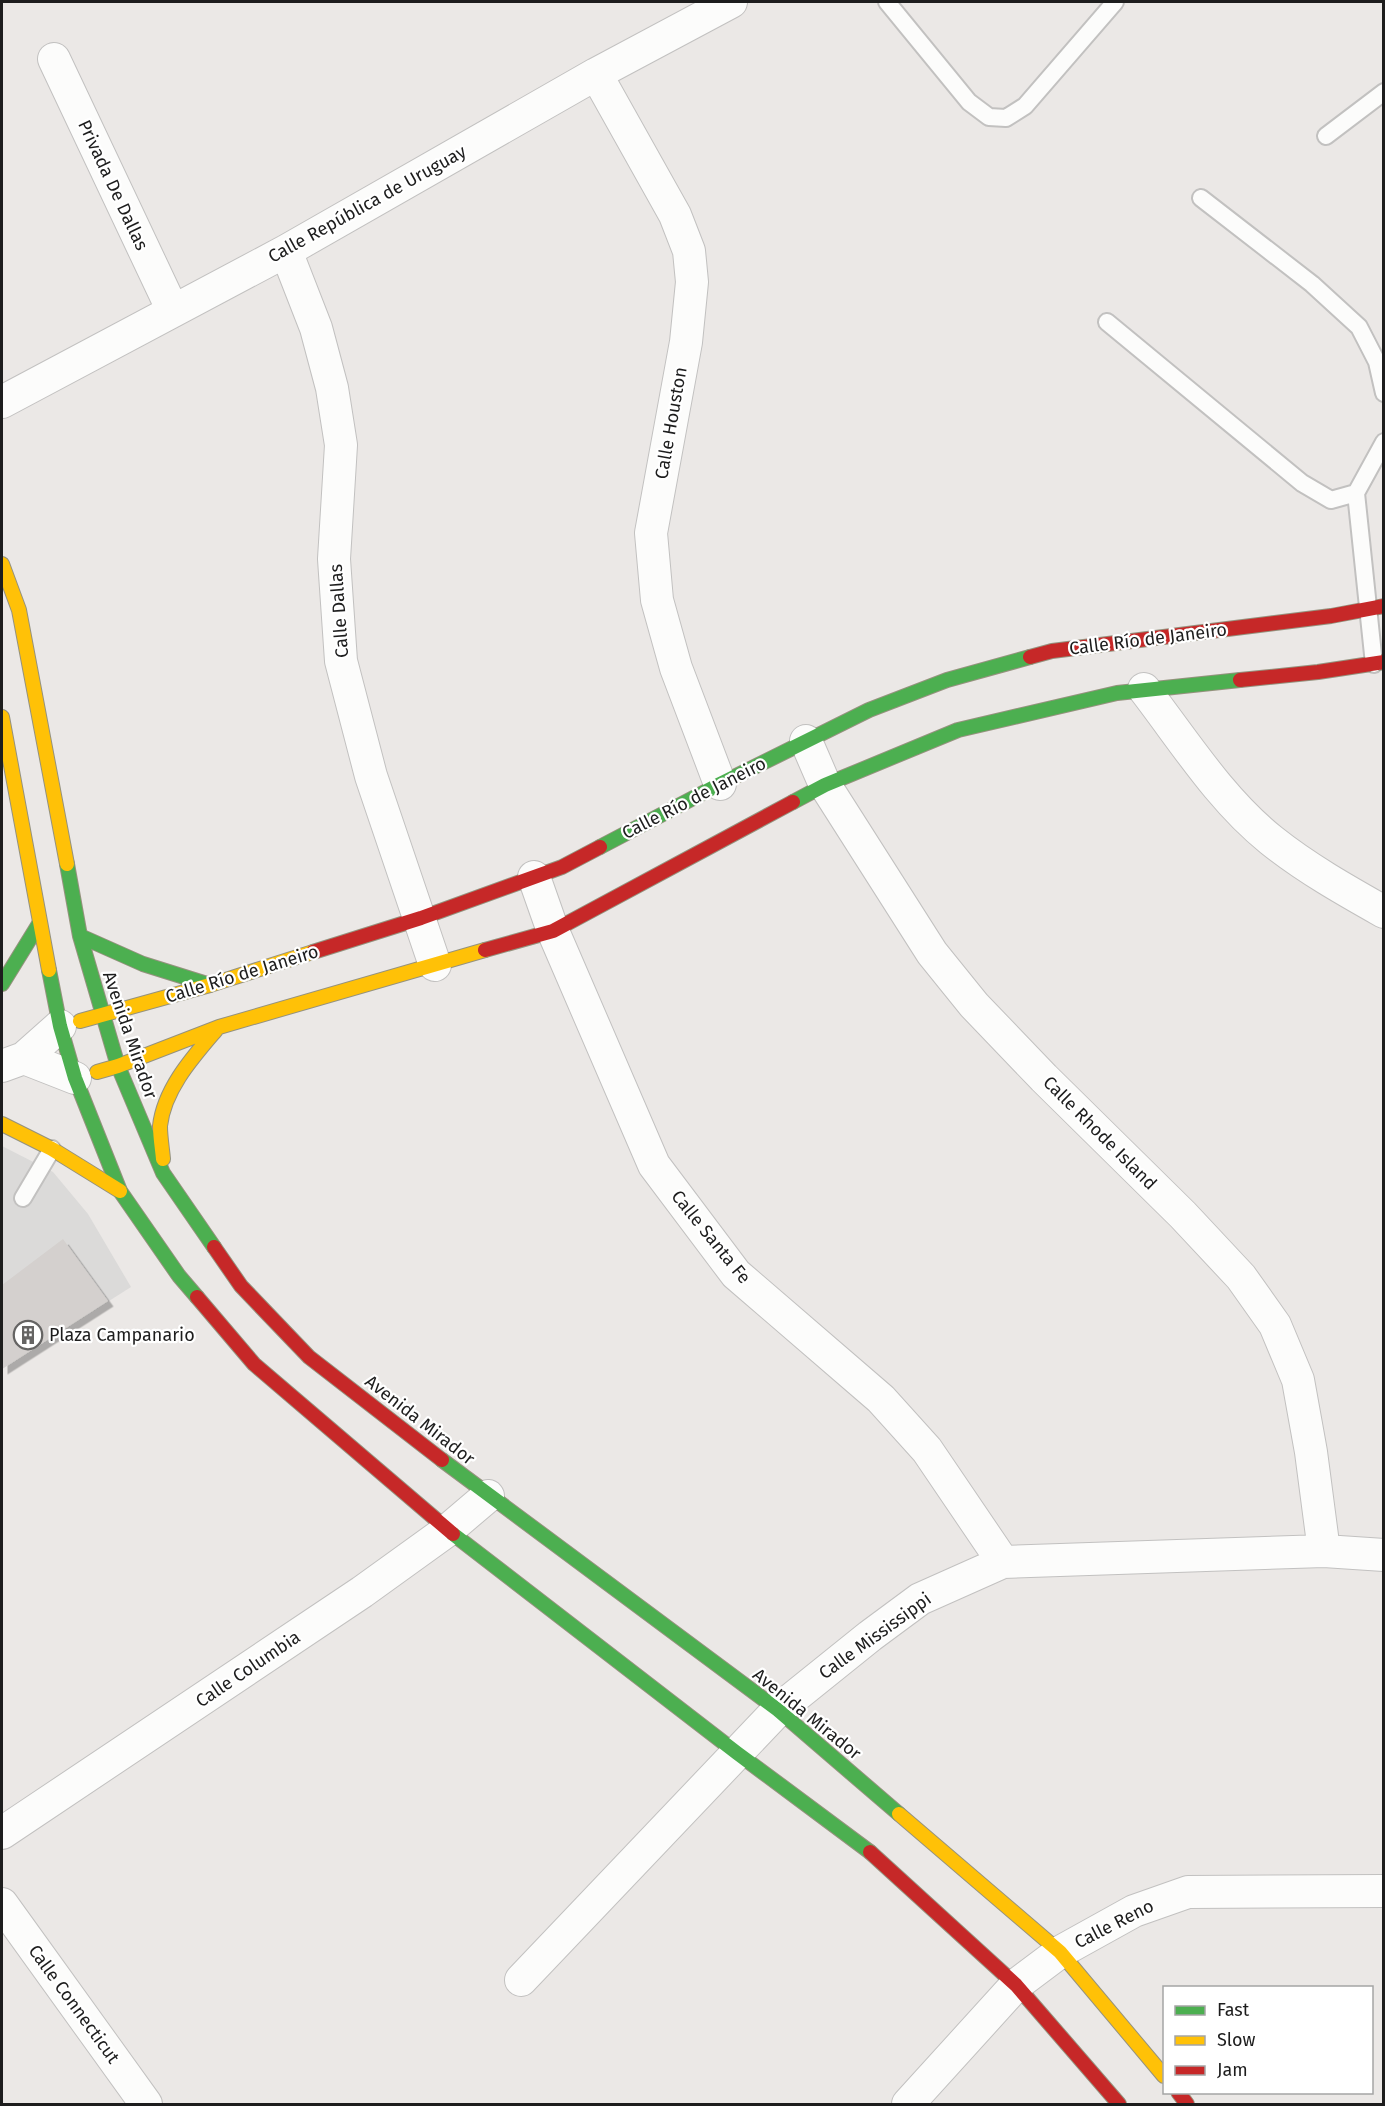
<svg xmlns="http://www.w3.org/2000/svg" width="1385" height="2106" font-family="'Fira Sans',sans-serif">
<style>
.parking{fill:#dbdad9}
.building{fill:#d4d0ce;filter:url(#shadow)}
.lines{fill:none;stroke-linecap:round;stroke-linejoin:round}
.lane-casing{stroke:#c2c1c0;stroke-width:20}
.street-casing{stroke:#c2c1c0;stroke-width:34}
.fast-casing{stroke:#95927e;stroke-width:16}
.slow-casing{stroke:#95927e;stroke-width:16}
.jam-casing{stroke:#95927e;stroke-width:16}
.lane{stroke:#fcfcfb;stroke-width:16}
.street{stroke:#fcfcfb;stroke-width:32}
.fast{stroke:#4caf50;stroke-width:14}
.slow{stroke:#ffc107;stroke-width:14}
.jam{stroke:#c62828;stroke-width:14}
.labels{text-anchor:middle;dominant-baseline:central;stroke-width:4.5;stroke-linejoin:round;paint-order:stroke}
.street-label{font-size:18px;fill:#1d1d1d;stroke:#fff}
.poi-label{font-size:18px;fill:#1d1d1d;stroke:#fff;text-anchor:start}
</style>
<defs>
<filter id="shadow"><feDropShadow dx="5.5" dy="5.5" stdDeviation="0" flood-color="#0004"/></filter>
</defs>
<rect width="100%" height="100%" fill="#ebe8e6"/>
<path class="parking" d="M 2,1146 L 53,1172 L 88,1214 L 131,1287 L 2,1369 Z"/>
<path class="building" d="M 63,1239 L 108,1301 L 2,1369 L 2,1285 Z"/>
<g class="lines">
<g class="lane-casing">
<path id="lane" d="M 887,2 L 969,102 L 989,117 L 1006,118 L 1025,106 L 1115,2
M 1326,136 L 1384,92
M 1201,198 L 1312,284 L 1359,327 L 1377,362 L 1384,393
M 1107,322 L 1302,483 L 1331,500 L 1356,493
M 1374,664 L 1356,493 L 1384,442
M 23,1198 L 52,1149"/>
</g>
<g class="street-casing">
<path id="street" d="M 54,59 L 173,311
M 596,74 L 675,215 L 689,251 L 692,282 L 686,342 L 651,533 L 657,600 L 676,668 L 720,784
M 286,251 L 316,328 L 332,388 L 341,445 L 334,559 L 341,661 L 371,776 L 435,965
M 2,402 L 286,251 L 596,74 L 731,2
M 1144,689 C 1184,741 1220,799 1271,840 C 1306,868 1345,890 1384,912
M 806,741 L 825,785 L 932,953 L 974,1005 L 1044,1078 L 1183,1215 L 1241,1277 L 1275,1325 L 1298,1380 L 1311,1452 L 1324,1551
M 534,877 L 553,931 L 654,1165 L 736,1274 L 881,1399 L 927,1450 L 1003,1562
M 24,1058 L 75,1078
M 2,1066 L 24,1058 L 60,1026
M 2,1833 L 362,1592 L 448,1530 L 488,1496
M 2,1904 L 146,2104
M 521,1980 L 778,1710 L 870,1636 L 920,1599 L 1003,1562 L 1324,1551 L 1384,1555
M 908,2104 L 1016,1985 L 1060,1952 L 1134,1911 L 1188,1892 L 1384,1891"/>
</g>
<g class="fast-casing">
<path id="fast" d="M 793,802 L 825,785 L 958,730 L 1117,693 L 1240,680
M 600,847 L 720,784 L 869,710 L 947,680 L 1030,657
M 67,864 L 80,936 L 118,1066 L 163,1173 L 214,1247
M 80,936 L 143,964 L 210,985
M 49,970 L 60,1026 L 75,1078 L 120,1191 L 179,1276 L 197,1297
M 2,984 L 39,924
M 442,1460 L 778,1710 L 899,1814
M 453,1534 L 737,1753 L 870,1852"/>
</g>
<g class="slow-casing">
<path id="slow" d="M 2,564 L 19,610 L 67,864
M 2,717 L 49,970
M 80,1021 L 210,985 L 313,952
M 97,1072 L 118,1066 L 219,1027 L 485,950
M 2,1124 L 52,1149 L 120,1191
M 163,1159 C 162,1148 160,1137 160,1126 C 164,1089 193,1057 216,1030
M 899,1814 L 1060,1952 L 1164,2076"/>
</g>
<g class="jam-casing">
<path id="jam" d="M 1030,657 L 1052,651 L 1331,616 L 1384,606
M 1240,680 L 1318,672 L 1384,662
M 485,950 L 553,931 L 793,802
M 313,952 L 421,918 L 562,867 L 600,847
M 214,1247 L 241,1286 L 309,1357 L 442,1460
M 197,1297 L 254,1364 L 453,1534
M 870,1852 L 1016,1985 L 1119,2104
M 1178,2092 L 1187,2104"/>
</g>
<use href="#lane" class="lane"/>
<use href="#street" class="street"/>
<use href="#fast" class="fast"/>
<use href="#slow" class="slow"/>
<use href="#jam" class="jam"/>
</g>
<defs>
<g id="building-ring" transform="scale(1.5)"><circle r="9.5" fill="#fff" stroke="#656463" stroke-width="1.5"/><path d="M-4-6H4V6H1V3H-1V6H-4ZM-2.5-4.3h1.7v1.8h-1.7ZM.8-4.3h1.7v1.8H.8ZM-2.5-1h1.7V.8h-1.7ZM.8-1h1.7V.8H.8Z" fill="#656463"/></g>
</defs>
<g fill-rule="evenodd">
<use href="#building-ring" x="28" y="1335"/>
</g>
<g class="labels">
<g class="street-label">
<text transform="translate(113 185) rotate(65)">Privada De Dallas</text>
<text transform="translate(367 204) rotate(-29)">Calle República de Uruguay</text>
<text transform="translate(671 423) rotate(-80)">Calle Houston</text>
<text transform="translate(339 611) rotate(-94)">Calle Dallas</text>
<text transform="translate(1148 639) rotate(-7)">Calle Río de Janeiro</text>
<text transform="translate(694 798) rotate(-27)">Calle Río de Janeiro</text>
<text transform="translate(242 974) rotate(-17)">Calle Río de Janeiro</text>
<text transform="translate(130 1035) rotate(71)">Avenida Mirador</text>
<text transform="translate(1100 1133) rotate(45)">Calle Rhode Island</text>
<text transform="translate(711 1237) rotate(51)">Calle Santa Fe</text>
<text transform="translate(420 1420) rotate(38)">Avenida Mirador</text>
<text transform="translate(875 1636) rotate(-36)">Calle Mississippi</text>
<text transform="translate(248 1669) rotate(-34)">Calle Columbia</text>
<text transform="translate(807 1714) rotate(39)">Avenida Mirador</text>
<text transform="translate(1114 1924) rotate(-27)">Calle Reno</text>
<text transform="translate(74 2004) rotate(54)">Calle Connecticut</text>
</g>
<g class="poi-label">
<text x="49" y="1335">Plaza Campanario</text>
</g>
</g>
<rect width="1385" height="2106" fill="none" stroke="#1d1d1d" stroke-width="6"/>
<rect x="1163" y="1986" width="210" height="108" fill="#ffffff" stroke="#a5a5a5" stroke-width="1.5"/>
<rect x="1175" y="2006" width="30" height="9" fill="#4caf50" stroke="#a5a5a5" stroke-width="1.5"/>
<text x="1217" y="2016" font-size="18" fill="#1d1d1d">Fast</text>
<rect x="1175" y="2036" width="30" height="9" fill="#ffc107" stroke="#a5a5a5" stroke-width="1.5"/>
<text x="1217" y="2046" font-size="18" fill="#1d1d1d">Slow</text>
<rect x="1175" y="2066" width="30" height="9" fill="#c62828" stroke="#a5a5a5" stroke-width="1.5"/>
<text x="1217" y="2076" font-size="18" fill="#1d1d1d">Jam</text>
</svg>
